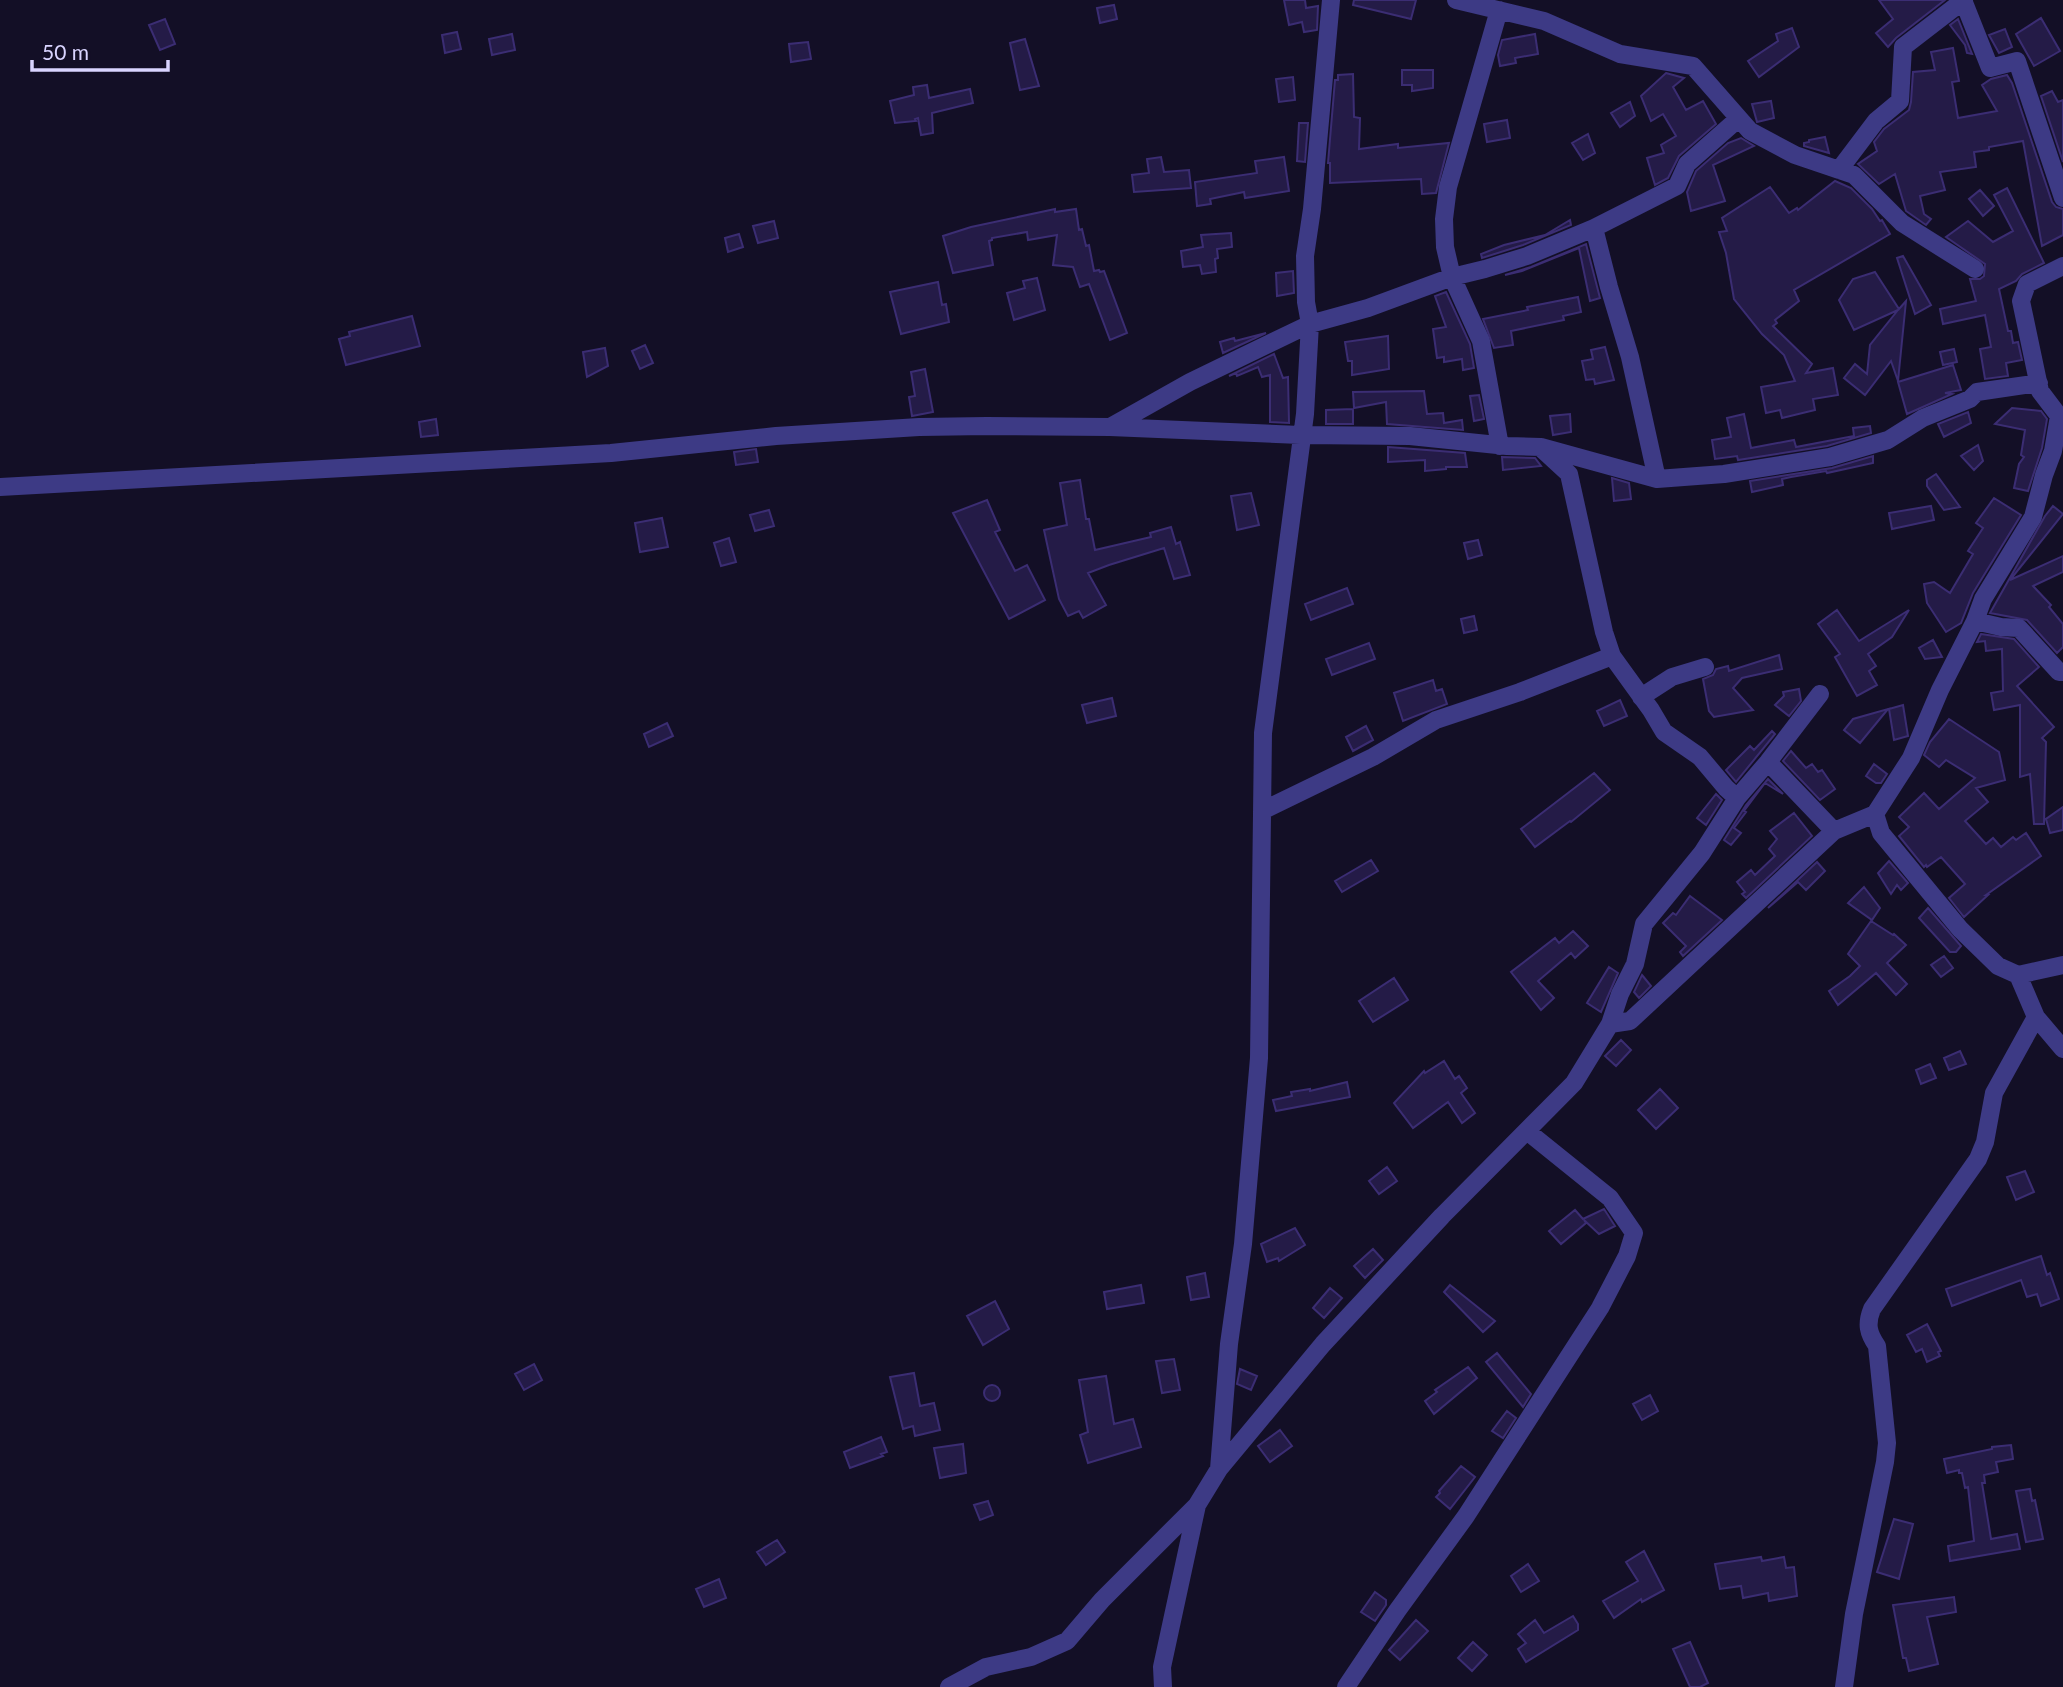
<svg xmlns="http://www.w3.org/2000/svg" width="2063" height="1687" font-family="Lato,sans-serif">
<style>
.building{fill:#241b47;stroke:#3b2d73;stroke-width:2}
.lines{fill:none;stroke-linecap:round;stroke-linejoin:round}
.minor{stroke:#3d3a85;stroke-width:18}
</style>
<rect width="100%" height="100%" fill="#130f26"/>
<path class="building" d="M 1284,0 L 1305,0 L 1306,8 L 1318,6 L 1317,30 L 1304,32 L 1302,22 L 1289,25 Z
M 1354,0 L 1416,0 L 1411,19 L 1353,5 Z
M 1879,0 L 1945,0 L 1896,38 L 1888,47 L 1876,33 L 1893,19 Z
M 1114,5 L 1117,19 L 1100,23 L 1097,8 Z
M 2041,18 L 2060,51 L 2034,66 L 2016,34 Z
M 165,19 L 175,44 L 160,50 L 149,25 Z
M 1958,19 L 1972,54 L 1967,53 L 1965,45 L 1950,25 Z
M 1792,28 L 1799,47 L 1759,77 L 1748,61 L 1778,41 L 1776,34 Z
M 2005,29 L 2012,47 L 1999,53 L 1989,35 Z
M 457,32 L 461,49 L 445,53 L 442,35 Z
M 512,34 L 515,50 L 492,55 L 489,39 Z
M 1535,34 L 1538,54 L 1515,58 L 1516,63 L 1500,66 L 1498,55 L 1502,40 Z
M 1025,39 L 1039,86 L 1020,90 L 1010,43 Z
M 808,42 L 811,59 L 791,62 L 789,44 Z
M 1953,48 L 1959,81 L 1952,82 L 1958,118 L 1997,111 L 1982,85 L 1991,79 L 2007,75 L 2012,83 L 2052,202 L 2056,207 L 2063,209 L 2063,235 L 2042,246 L 2023,141 L 1989,147 L 1989,150 L 1974,152 L 1976,167 L 1940,172 L 1945,190 L 1920,196 L 1924,214 L 1931,219 L 1926,225 L 1906,211 L 1895,174 L 1879,184 L 1858,164 L 1877,151 L 1874,142 L 1884,129 L 1909,110 L 1911,102 L 1913,72 L 1935,70 L 1931,52 Z
M 1402,70 L 1433,70 L 1433,88 L 1412,91 L 1412,85 L 1402,85 Z
M 1666,73 L 1684,78 L 1673,87 L 1686,110 L 1703,101 L 1716,124 L 1679,156 L 1668,178 L 1655,185 L 1647,158 L 1664,153 L 1661,145 L 1676,136 L 1663,114 L 1651,121 L 1641,96 Z
M 1353,74 L 1354,117 L 1360,118 L 1359,149 L 1398,144 L 1398,148 L 1449,143 L 1436,193 L 1422,194 L 1421,179 L 1330,183 L 1330,163 L 1328,163 L 1335,80 L 1338,80 L 1338,75 Z
M 1293,77 L 1295,100 L 1279,102 L 1276,79 Z
M 927,85 L 929,98 L 970,89 L 973,103 L 932,113 L 933,133 L 921,135 L 918,118 L 915,119 L 916,121 L 895,123 L 890,101 L 914,95 L 913,87 Z
M 2052,91 L 2058,102 L 2063,100 L 2063,162 L 2041,96 Z
M 1771,101 L 1774,118 L 1757,122 L 1752,104 Z
M 1630,102 L 1635,116 L 1620,127 L 1611,113 Z
M 1507,120 L 1510,138 L 1487,142 L 1484,124 Z
M 1299,123 L 1308,123 L 1305,162 L 1297,161 Z
M 1588,134 L 1595,153 L 1583,160 L 1572,143 Z
M 1825,137 L 1829,153 L 1804,146 L 1804,143 L 1809,142 L 1809,140 Z
M 1741,138 L 1754,146 L 1713,165 L 1725,201 L 1691,211 L 1687,192 L 1696,171 L 1728,143 Z
M 1161,157 L 1164,172 L 1189,170 L 1191,188 L 1134,192 L 1132,175 L 1149,173 L 1147,159 Z
M 1284,157 L 1289,191 L 1245,198 L 1244,192 L 1210,199 L 1211,204 L 1197,206 L 1195,182 L 1257,173 L 1255,161 Z
M 1835,181 L 1851,188 L 1872,209 L 1880,221 L 1882,220 L 1890,234 L 1794,290 L 1799,301 L 1775,320 L 1777,323 L 1773,326 L 1812,364 L 1806,373 L 1833,368 L 1838,395 L 1813,399 L 1815,410 L 1782,418 L 1780,410 L 1766,413 L 1761,387 L 1795,381 L 1784,355 L 1762,334 L 1734,299 L 1726,253 L 1719,232 L 1727,231 L 1722,218 L 1770,187 L 1789,213 L 1797,208 L 1798,210 Z
M 2007,188 L 2044,263 L 2022,274 L 2016,281 L 1999,289 L 2008,331 L 2011,331 L 2013,343 L 2018,342 L 2022,360 L 2006,363 L 2008,376 L 1985,379 L 1980,349 L 1991,347 L 1985,315 L 1943,324 L 1940,309 L 1976,301 L 1970,279 L 1980,279 L 1984,276 L 1985,264 L 1946,237 L 1968,221 L 1993,242 L 2013,231 L 1994,195 Z
M 1980,190 L 1994,206 L 1983,216 L 1969,199 Z
M 1055,209 L 1055,212 L 1076,209 L 1079,230 L 1082,229 L 1086,246 L 1089,245 L 1094,271 L 1099,270 L 1100,272 L 1104,271 L 1127,333 L 1110,340 L 1089,284 L 1080,287 L 1073,267 L 1053,265 L 1057,235 L 1028,240 L 1027,232 L 992,238 L 992,240 L 989,241 L 993,265 L 953,273 L 943,236 L 971,227 Z
M 1570,220 L 1571,225 L 1523,245 L 1482,258 L 1481,254 L 1504,245 L 1545,235 Z
M 774,221 L 778,238 L 758,243 L 753,226 Z
M 1231,233 L 1232,247 L 1217,249 L 1218,258 L 1215,259 L 1216,272 L 1202,274 L 1200,265 L 1183,267 L 1181,251 L 1203,247 L 1201,235 Z
M 739,234 L 743,247 L 728,252 L 725,238 Z
M 1586,244 L 1600,298 L 1590,301 L 1579,248 L 1522,271 L 1505,275 L 1531,267 Z
M 1903,256 L 1931,305 L 1915,314 L 1897,258 Z
M 1293,271 L 1294,293 L 1277,296 L 1276,273 Z
M 1875,272 L 1899,309 L 1906,301 L 1898,381 L 1891,361 L 1865,395 L 1844,378 L 1855,364 L 1867,374 L 1870,345 L 1898,310 L 1854,330 L 1839,300 L 1853,279 Z
M 1037,278 L 1045,310 L 1014,320 L 1007,293 L 1025,288 L 1023,281 Z
M 938,282 L 942,305 L 946,304 L 949,322 L 901,334 L 890,292 Z
M 1446,292 L 1470,344 L 1474,368 L 1463,370 L 1462,359 L 1444,362 L 1444,357 L 1437,358 L 1433,329 L 1446,327 L 1435,296 Z
M 1578,297 L 1581,312 L 1563,316 L 1564,320 L 1511,331 L 1513,345 L 1494,348 L 1483,319 L 1528,310 L 1527,307 Z
M 412,316 L 420,346 L 346,365 L 339,339 L 350,336 L 349,332 Z
M 1266,333 L 1223,353 L 1220,342 L 1234,338 L 1235,341 Z
M 1388,336 L 1389,369 L 1352,375 L 1352,361 L 1348,361 L 1345,342 Z
M 645,345 L 653,363 L 640,369 L 632,351 Z
M 1605,347 L 1614,380 L 1595,384 L 1594,379 L 1586,380 L 1582,361 L 1593,359 L 1591,350 Z
M 605,348 L 608,366 L 587,377 L 583,352 Z
M 1954,349 L 1957,362 L 1943,365 L 1940,352 Z
M 1274,354 L 1283,378 L 1288,377 L 1289,423 L 1270,422 L 1270,375 L 1262,377 L 1258,367 L 1237,376 L 1236,373 L 1229,376 Z
M 1953,365 L 1961,390 L 1945,393 L 1952,394 L 1907,414 L 1898,382 Z
M 925,369 L 933,412 L 912,416 L 909,397 L 915,396 L 911,372 Z
M 1424,391 L 1427,414 L 1443,413 L 1444,423 L 1462,420 L 1463,430 L 1387,424 L 1386,402 L 1354,408 L 1353,392 Z
M 1479,395 L 1484,419 L 1474,421 L 1470,396 Z
M 2012,408 L 2041,411 L 2047,419 L 2042,448 L 2028,491 L 2014,488 L 2019,464 L 2024,457 L 2021,455 L 2025,430 L 1995,424 Z
M 1353,409 L 1353,424 L 1326,424 L 1326,410 Z
M 1968,412 L 1971,423 L 1944,437 L 1938,424 Z
M 1570,414 L 1571,432 L 1553,435 L 1550,416 Z
M 1744,414 L 1751,448 L 1794,440 L 1796,447 L 1854,436 L 1853,428 L 1870,426 L 1871,433 L 1827,446 L 1738,460 L 1737,456 L 1715,459 L 1712,440 L 1731,437 L 1727,418 Z
M 436,419 L 438,435 L 421,437 L 419,422 Z
M 1978,445 L 1983,461 L 1974,470 L 1961,456 Z
M 1388,447 L 1465,453 L 1467,467 L 1446,467 L 1446,469 L 1425,471 L 1425,460 L 1388,462 Z
M 756,449 L 758,462 L 736,465 L 734,452 Z
M 1873,456 L 1873,463 L 1827,473 L 1826,471 L 1791,477 L 1782,479 L 1783,485 L 1752,492 L 1750,481 L 1832,468 Z
M 1502,457 L 1535,458 L 1541,466 L 1503,470 Z
M 1936,474 L 1960,507 L 1944,510 L 1927,486 L 1927,480 Z
M 1612,478 L 1629,483 L 1631,499 L 1614,501 Z
M 1080,480 L 1086,519 L 1089,519 L 1095,550 L 1151,537 L 1150,533 L 1171,527 L 1176,544 L 1180,542 L 1190,575 L 1174,579 L 1164,548 L 1109,565 L 1088,573 L 1106,605 L 1083,618 L 1079,611 L 1068,616 L 1059,599 L 1044,530 L 1067,525 L 1060,483 Z
M 1251,493 L 1259,525 L 1237,530 L 1231,496 Z
M 1994,498 L 2021,515 L 1973,593 L 1961,623 L 1946,632 L 1927,603 L 1924,584 L 1934,582 L 1950,593 L 1973,554 L 1968,551 L 1983,528 L 1976,523 Z
M 987,500 L 1000,530 L 995,532 L 1015,571 L 1027,565 L 1045,600 L 1009,619 L 953,513 Z
M 1931,506 L 1934,520 L 1892,529 L 1889,513 Z
M 2053,506 L 2063,514 L 2010,580 L 2063,556 L 2063,572 L 2033,586 L 2051,605 L 2049,607 L 2063,624 L 2063,647 L 2057,653 L 2027,620 L 1990,613 L 2045,516 Z
M 769,510 L 774,526 L 755,531 L 750,515 Z
M 662,518 L 668,547 L 640,552 L 635,523 Z
M 729,538 L 736,562 L 721,566 L 714,543 Z
M 1478,540 L 1482,555 L 1468,559 L 1464,543 Z
M 1347,588 L 1353,604 L 1311,620 L 1305,604 Z
M 1837,610 L 1859,641 L 1909,610 L 1892,637 L 1868,654 L 1876,666 L 1869,671 L 1877,685 L 1857,696 L 1835,657 L 1840,654 L 1818,624 Z
M 1474,616 L 1477,630 L 1464,633 L 1461,619 Z
M 1981,634 L 2014,639 L 2039,667 L 2017,686 L 2054,727 L 2042,738 L 2046,742 L 2044,824 L 2034,824 L 2030,774 L 2020,777 L 2020,705 L 1994,710 L 1991,693 L 2003,691 L 2002,649 L 1986,651 L 1985,641 L 1977,642 Z
M 1933,640 L 1942,657 L 1925,659 L 1919,648 Z
M 1369,643 L 1375,659 L 1332,675 L 1326,659 Z
M 1779,655 L 1782,669 L 1742,678 L 1733,688 L 1753,710 L 1714,717 L 1709,711 L 1703,679 L 1713,675 L 1716,669 L 1728,666 L 1729,671 Z
M 1433,680 L 1436,691 L 1442,689 L 1447,704 L 1403,721 L 1394,693 Z
M 1799,689 L 1801,701 L 1789,716 L 1775,705 L 1784,696 L 1783,692 Z
M 1112,698 L 1116,716 L 1087,723 L 1082,705 Z
M 1620,700 L 1627,716 L 1604,726 L 1597,711 Z
M 1903,705 L 1908,736 L 1894,740 L 1889,709 Z
M 1888,709 L 1860,743 L 1844,730 L 1853,719 Z
M 1949,719 L 1999,752 L 2005,780 L 1976,788 L 1988,802 L 1965,821 L 1986,844 L 1993,838 L 2001,847 L 2013,837 L 2016,840 L 2026,833 L 2041,856 L 1986,895 L 1988,895 L 1964,917 L 1949,898 L 1965,884 L 1941,857 L 1927,867 L 1926,865 L 1924,867 L 1899,836 L 1909,827 L 1899,817 L 1924,793 L 1939,809 L 1975,778 L 1946,760 L 1939,767 L 1924,755 L 1930,742 Z
M 667,723 L 673,736 L 649,747 L 644,734 Z
M 1366,726 L 1373,740 L 1353,751 L 1346,737 Z
M 1772,731 L 1775,734 L 1736,782 L 1726,770 L 1750,746 L 1754,750 Z
M 1791,751 L 1806,768 L 1812,764 L 1818,772 L 1822,770 L 1835,789 L 1820,800 L 1783,761 Z
M 1874,764 L 1887,774 L 1881,783 L 1876,783 L 1866,776 Z
M 1594,773 L 1610,790 L 1571,822 L 1570,821 L 1535,847 L 1521,829 Z
M 1768,779 L 1783,794 L 1765,783 L 1744,811 L 1746,812 L 1734,828 L 1741,833 L 1731,845 L 1724,840 L 1746,805 Z
M 1716,794 L 1722,800 L 1706,825 L 1697,818 Z
M 2063,807 L 2063,830 L 2050,833 L 2046,819 Z
M 1794,813 L 1812,836 L 1746,898 L 1742,894 L 1745,892 L 1737,882 L 1751,870 L 1755,875 L 1775,856 L 1769,849 L 1777,839 L 1770,831 Z
M 1371,860 L 1378,871 L 1342,892 L 1335,881 Z
M 1889,861 L 1908,883 L 1901,890 L 1897,885 L 1891,894 L 1878,873 Z
M 1817,862 L 1825,871 L 1806,890 L 1798,882 L 1768,908 Z
M 1864,887 L 1880,908 L 1872,920 L 1848,903 Z
M 1690,896 L 1722,920 L 1683,956 L 1680,952 L 1686,946 L 1663,923 L 1673,913 L 1676,915 Z
M 1928,908 L 1961,946 L 1956,952 L 1950,952 L 1919,918 Z
M 1871,921 L 1893,935 L 1894,934 L 1906,945 L 1887,963 L 1907,984 L 1896,995 L 1876,973 L 1838,1005 L 1829,991 L 1850,976 L 1860,966 L 1848,954 Z
M 1573,931 L 1588,946 L 1575,958 L 1571,953 L 1538,981 L 1554,998 L 1541,1010 L 1511,972 L 1555,938 L 1559,943 Z
M 1944,956 L 1953,968 L 1941,977 L 1931,965 Z
M 1609,967 L 1618,973 L 1601,1012 L 1587,1003 Z
M 1642,975 L 1651,986 L 1639,998 L 1634,992 Z
M 1394,978 L 1408,1000 L 1373,1022 L 1359,1001 Z
M 1621,1040 L 1631,1050 L 1616,1066 L 1605,1056 Z
M 1960,1051 L 1966,1064 L 1949,1070 L 1944,1058 Z
M 1444,1061 L 1455,1079 L 1459,1076 L 1467,1088 L 1461,1093 L 1475,1113 L 1462,1123 L 1448,1102 L 1413,1128 L 1394,1103 L 1424,1071 L 1425,1073 Z
M 1930,1064 L 1936,1078 L 1921,1084 L 1916,1070 Z
M 1347,1082 L 1350,1097 L 1276,1111 L 1273,1100 L 1292,1096 L 1291,1092 L 1310,1089 L 1310,1091 Z
M 1660,1089 L 1678,1108 L 1656,1129 L 1638,1110 Z
M 1387,1167 L 1397,1181 L 1379,1194 L 1369,1181 Z
M 2025,1171 L 2034,1192 L 2016,1200 L 2007,1177 Z
M 1604,1209 L 1615,1226 L 1599,1234 L 1584,1220 L 1586,1223 L 1561,1244 L 1549,1231 L 1575,1210 L 1583,1219 Z
M 1295,1228 L 1305,1245 L 1279,1261 L 1278,1258 L 1267,1262 L 1261,1244 Z
M 1373,1249 L 1383,1260 L 1365,1278 L 1354,1266 Z
M 2041,1256 L 2047,1275 L 2050,1273 L 2059,1299 L 2041,1306 L 2037,1294 L 2027,1297 L 2021,1280 L 1952,1306 L 1946,1289 Z
M 1205,1273 L 1209,1297 L 1191,1300 L 1187,1277 Z
M 1141,1285 L 1144,1303 L 1107,1309 L 1104,1292 Z
M 1450,1285 L 1495,1321 L 1483,1332 L 1444,1292 Z
M 1330,1288 L 1342,1298 L 1324,1318 L 1313,1308 Z
M 995,1301 L 1009,1329 L 983,1345 L 967,1316 Z
M 1927,1324 L 1941,1351 L 1938,1352 L 1940,1356 L 1927,1362 L 1922,1349 L 1916,1352 L 1907,1335 Z
M 1497,1353 L 1531,1394 L 1523,1407 L 1486,1362 Z
M 1174,1359 L 1180,1390 L 1162,1393 L 1156,1361 Z
M 534,1364 L 542,1380 L 524,1390 L 515,1374 Z
M 1468,1367 L 1477,1378 L 1434,1414 L 1425,1401 L 1437,1392 L 1435,1390 Z
M 1240,1369 L 1257,1376 L 1251,1390 L 1237,1384 Z
M 914,1373 L 920,1406 L 934,1403 L 940,1430 L 915,1436 L 913,1426 L 903,1429 L 890,1377 Z
M 1106,1376 L 1114,1424 L 1133,1419 L 1141,1447 L 1088,1463 L 1080,1435 L 1088,1432 L 1079,1380 Z
M984 1393a8 8 0 1 1 16 0a8 8 0 1 1-16 0Z
M 1650,1395 L 1658,1411 L 1642,1420 L 1633,1404 Z
M 1507,1411 L 1516,1418 L 1503,1438 L 1492,1431 Z
M 1280,1430 L 1292,1446 L 1270,1462 L 1258,1446 Z
M 881,1437 L 887,1452 L 881,1454 L 883,1456 L 850,1468 L 844,1452 Z
M 963,1444 L 966,1473 L 940,1478 L 934,1448 Z
M 2011,1445 L 2013,1459 L 1996,1462 L 1998,1472 L 1984,1475 L 1985,1483 L 1982,1483 L 1991,1539 L 2017,1534 L 2020,1549 L 1950,1561 L 1948,1546 L 1974,1541 L 1968,1487 L 1965,1488 L 1962,1473 L 1959,1473 L 1959,1470 L 1947,1473 L 1944,1459 L 1992,1449 L 1992,1447 Z
M 1461,1466 L 1475,1477 L 1450,1509 L 1436,1497 L 1440,1493 L 1439,1491 Z
M 2030,1489 L 2032,1501 L 2035,1500 L 2043,1539 L 2026,1542 L 2016,1491 Z
M 988,1501 L 993,1515 L 980,1520 L 974,1505 Z
M 1894,1519 L 1913,1524 L 1899,1579 L 1877,1572 Z
M 777,1540 L 785,1552 L 766,1565 L 757,1552 Z
M 1644,1551 L 1664,1590 L 1642,1602 L 1641,1599 L 1614,1618 L 1603,1601 L 1638,1581 L 1626,1562 Z
M 1761,1557 L 1762,1561 L 1784,1557 L 1786,1568 L 1794,1567 L 1797,1596 L 1769,1601 L 1768,1593 L 1743,1598 L 1741,1586 L 1720,1589 L 1715,1564 Z
M 1528,1564 L 1539,1581 L 1521,1592 L 1511,1576 Z
M 719,1579 L 726,1598 L 704,1607 L 696,1589 Z
M 1375,1592 L 1386,1600 L 1386,1605 L 1375,1621 L 1361,1612 Z
M 1954,1597 L 1956,1612 L 1927,1617 L 1938,1664 L 1909,1671 L 1906,1658 L 1903,1658 L 1893,1605 Z
M 1573,1616 L 1578,1624 L 1578,1630 L 1526,1662 L 1518,1649 L 1526,1643 L 1518,1634 L 1535,1620 L 1544,1633 Z
M 1416,1620 L 1428,1631 L 1400,1660 L 1389,1650 Z
M 1473,1642 L 1487,1655 L 1472,1671 L 1458,1658 Z
M 1690,1642 L 1708,1683 L 1700,1687 L 1690,1687 L 1673,1649 Z"/>
<g class="lines">
<path class="minor" d="M 1456,0 L 1544,21 L 1620,54 L 1693,66 L 1750,131 L 1795,155 L 1854,175 L 1902,223 L 1975,269
M 1963,0 L 1990,68 L 2017,61 L 2063,198
M 1499,10 L 1448,187 L 1444,219 L 1445,247 L 1452,277 L 1481,341 L 1500,446
M 1839,170 L 1876,121 L 1900,101 L 1903,47 L 1964,0
M 2063,266 L 2027,284 L 2021,301 L 2040,391 L 2059,416 L 2053,451 L 2044,475 L 2033,517 L 1983,599 L 1975,621 L 1940,690 L 1911,758 L 1875,814 L 1881,833 L 1960,929 L 1998,966 L 2018,975 L 2063,965
M 1110,427 L 1190,382 L 1310,324 L 1368,308 L 1452,277 L 1485,269 L 1527,256 L 1594,228
M 1543,450 L 1569,474 L 1604,632 L 1612,656 L 1651,710 L 1664,732 L 1700,757 L 1726,788 L 1737,798
M 1657,479 L 1630,357 L 1609,287 L 1594,228 L 1677,186 L 1687,164 L 1738,119
M 0,487 L 611,453 L 776,436 L 919,427 L 987,426 L 1110,427 L 1300,435 L 1410,436 L 1507,446 L 1541,447 L 1657,479 L 1724,474 L 1830,457 L 1888,440 L 1923,418 L 1970,399 L 1977,392 L 2039,383
M 1975,621 L 2001,627 L 2019,628 L 2059,672 L 2063,672
M 1641,697 L 1672,677 L 1705,667
M 1768,762 L 1834,831
M 1262,811 L 1373,757 L 1436,720 L 1520,692 L 1612,656
M 2036,1017 L 2063,1049
M 1610,1024 L 1630,1021 L 1834,831 L 1875,814
M 1219,1469 L 1323,1344 L 1442,1216 L 1574,1083 L 1610,1024 L 1620,994 L 1635,964 L 1644,924 L 1702,853 L 1737,798 L 1768,762 L 1820,694
M 949,1687 L 986,1667 L 1031,1657 L 1067,1641 L 1102,1600 L 1197,1505 L 1219,1469 L 1229,1344 L 1243,1244 L 1259,1058 L 1263,733 L 1305,414 L 1310,324 L 1306,302 L 1305,256 L 1312,209 L 1331,0
M 1163,1687 L 1162,1667 L 1197,1505
M 1346,1687 L 1397,1611 L 1466,1516 L 1600,1308 L 1627,1256 L 1634,1233 L 1610,1198 L 1528,1132
M 1844,1687 L 1854,1614 L 1885,1462 L 1887,1443 L 1877,1346 C 1868,1333 1866,1324 1872,1309 L 1978,1159 L 1985,1142 L 1994,1093 L 2036,1017 L 2018,975"/>
</g>
<path d="M32 60v10h136v-10" fill="none" stroke="#d9d4ff" stroke-width="3.5"/>
<text x="42" y="60" font-size="21" fill="#d9d4ff" stroke="#130f26" stroke-width="5" paint-order="stroke">50 m</text>
</svg>
